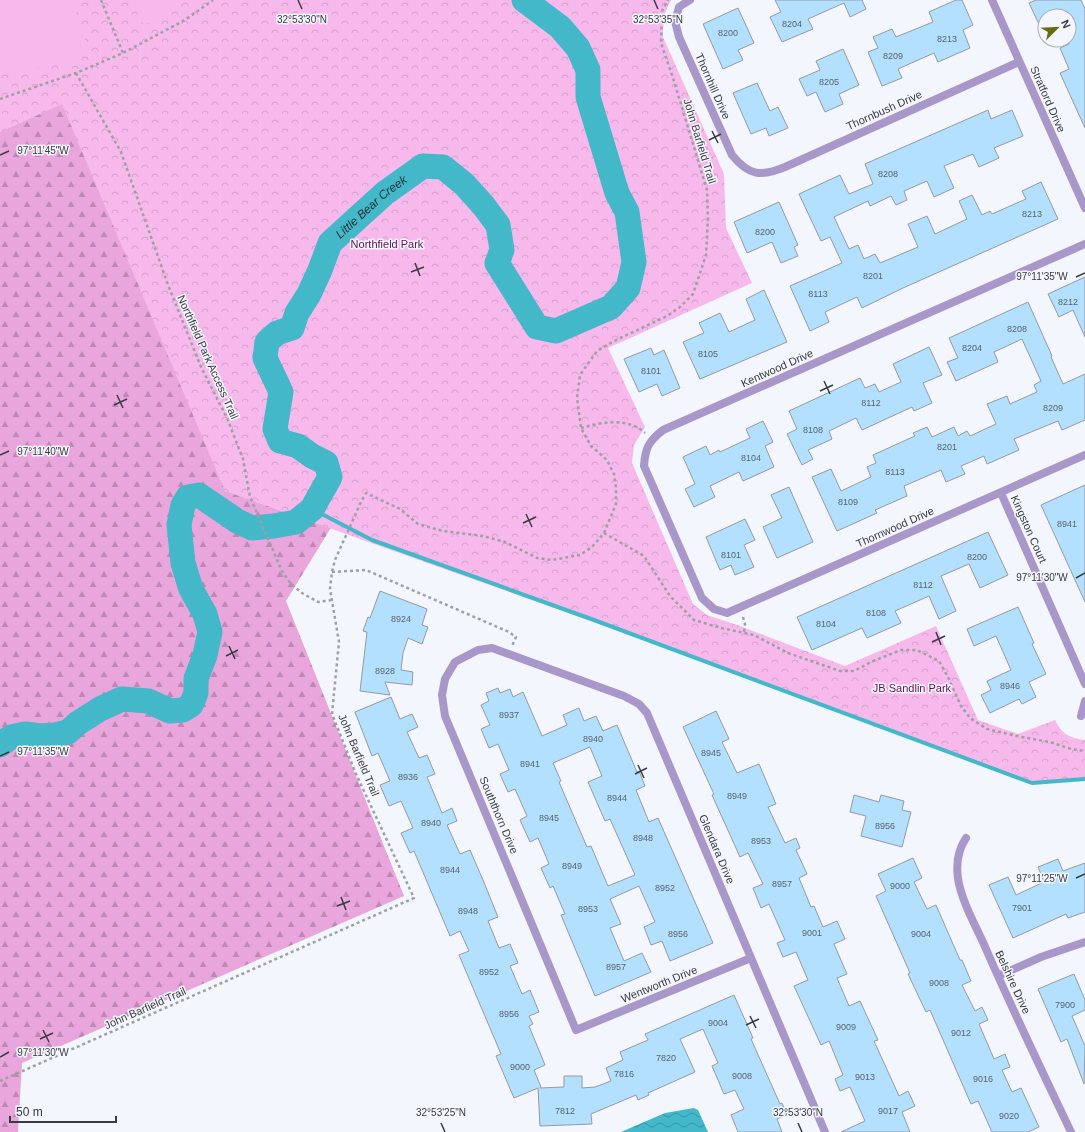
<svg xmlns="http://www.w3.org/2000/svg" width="1085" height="1132" font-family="Helvetica,sans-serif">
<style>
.forest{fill:url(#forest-firs)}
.park{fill:url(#park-crowns)}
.pitch{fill:#f7b9eb}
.water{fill:url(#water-waves)}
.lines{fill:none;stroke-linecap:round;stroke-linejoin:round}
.stream{stroke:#42b8c8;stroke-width:4}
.river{stroke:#42b8c8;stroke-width:25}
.building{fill:#b3e0ff;stroke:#959ba0;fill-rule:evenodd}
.path{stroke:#9ea0a5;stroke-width:2.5;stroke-dasharray:3 3;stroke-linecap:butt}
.street{stroke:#aa97c9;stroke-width:8}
.ticks{fill:none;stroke:#3a3b3e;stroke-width:1.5}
.labels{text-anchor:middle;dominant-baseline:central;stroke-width:3;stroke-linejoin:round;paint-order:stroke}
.number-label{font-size:9px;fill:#58646e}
.street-label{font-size:11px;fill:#3a3b3e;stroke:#f3f6fd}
.park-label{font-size:11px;fill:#5f1156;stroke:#f3f6fd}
.water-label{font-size:12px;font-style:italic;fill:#1c3033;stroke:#f3f6fd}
.ticks-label{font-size:10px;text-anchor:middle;fill:#3a3b3e;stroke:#f3f6fd;stroke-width:3;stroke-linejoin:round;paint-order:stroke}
</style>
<defs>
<pattern id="forest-firs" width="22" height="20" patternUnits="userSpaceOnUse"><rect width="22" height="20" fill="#e9a6dc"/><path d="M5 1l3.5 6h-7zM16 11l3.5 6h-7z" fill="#be88b4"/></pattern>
<pattern id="park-crowns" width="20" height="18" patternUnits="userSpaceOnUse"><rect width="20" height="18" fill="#f7b9eb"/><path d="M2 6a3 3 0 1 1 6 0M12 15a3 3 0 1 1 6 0" fill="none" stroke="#d4a0cb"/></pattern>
<pattern id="water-waves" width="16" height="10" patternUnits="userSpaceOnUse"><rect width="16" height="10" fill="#42b8c8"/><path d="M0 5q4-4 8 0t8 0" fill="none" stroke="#3897a4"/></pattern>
</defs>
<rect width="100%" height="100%" fill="#f3f6fd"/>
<path class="forest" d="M 671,0 C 663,12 663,23 663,37 L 359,482 L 286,601 L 404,896 L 22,1063 L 18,1132 L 0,1132 L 0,118 L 236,1 Z"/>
<path class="park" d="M 0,0 L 671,0 C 663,12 663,23 663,37 L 724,174 L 726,228 L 752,283 L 608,348 L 645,427 L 634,445 L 632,463 L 693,604 L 707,615 L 737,625 L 845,666 L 936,626 L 978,720 L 1018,734 L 1055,720 C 1062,734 1069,738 1085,740 L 1085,779 L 1032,783 L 726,669 L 225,491 L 62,104 L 0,132 Z"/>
<path class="pitch" d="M 0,0 L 72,0 L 90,54 C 62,65 30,73 0,69 Z
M 130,0 L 188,0 L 170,12 L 144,25 Z"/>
<path class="water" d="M 694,1108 L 698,1110 L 708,1132 L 621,1132 L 665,1113 Z"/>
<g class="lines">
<path class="stream" d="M 312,509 L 372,540 L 594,620 L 1032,783 L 1085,779"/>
<path class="river" id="s1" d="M 0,745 L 11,737 L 25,734 L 41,736 L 55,735 L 68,732 L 78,723 L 100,709 L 122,699 L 148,701 L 170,711 L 183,710 L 191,705 L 196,693 L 196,679 L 205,655 L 210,632 L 205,614 L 191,589 L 183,563 L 179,525 L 183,505 L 188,497 L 199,495 L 237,521 L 252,528 L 274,526 L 296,522 L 312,509 L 330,477 L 326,463 L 312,456 L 298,446 L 280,441 L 275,429 L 281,392 L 265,358 L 267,342 L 277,333 L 292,328 L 297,313 L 309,294 L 320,270 L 330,243 L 385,193 L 423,166 L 443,167 L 464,184 L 483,205 L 498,225 L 502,250 L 497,263 L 537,327 L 556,331 L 611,307 L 628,288 L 634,262 L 627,212 L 617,193 L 588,97 L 588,70 L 578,48 L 560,27 L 524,0"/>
</g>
<path class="building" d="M 775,0 L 862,0 L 866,9 L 850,17 L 844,3 L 808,19 L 813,29 L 782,42 L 770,17 L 781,12 Z
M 956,0 L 962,0 L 973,25 L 963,30 L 970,48 L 938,62 L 934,53 L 898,69 L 902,78 L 882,86 L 868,52 L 878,48 L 873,37 L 892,29 L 896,37 L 933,22 L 929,12 Z
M 1036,0 L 1081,0 L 1085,9 L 1085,128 L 1060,73 L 1069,69 L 1060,48 L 1069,44 L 1069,16 L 1045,16 L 1045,37 L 1029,3 Z
M 738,8 L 754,43 L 738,50 L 743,60 L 723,69 L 703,24 Z
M 843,49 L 859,85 L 839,94 L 843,104 L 825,112 L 816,92 L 807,96 L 799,79 L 820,70 L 816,61 Z
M 757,83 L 770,111 L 778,107 L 788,128 L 769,136 L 766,128 L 751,134 L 733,93 Z
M 988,110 L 991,119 L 1012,110 L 1023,136 L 994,148 L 999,158 L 979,167 L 973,154 L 944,166 L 954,188 L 934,197 L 927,181 L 904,191 L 907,200 L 896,205 L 891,196 L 870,206 L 868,201 L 834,217 L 849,249 L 858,245 L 864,259 L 875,254 L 880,263 L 918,247 L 908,224 L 927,216 L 935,234 L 967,219 L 959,201 L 972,195 L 982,215 L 990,211 L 992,214 L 1026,199 L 1022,191 L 1041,182 L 1058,219 L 903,288 L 862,308 L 857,297 L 825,312 L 829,322 L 810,331 L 790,286 L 842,263 L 830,237 L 821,241 L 799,194 L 840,175 L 849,194 L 873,184 L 865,164 Z
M 779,202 L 798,245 L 794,247 L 798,256 L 781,263 L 772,242 L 747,253 L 734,222 Z
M 1085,277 L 1085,337 L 1073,310 L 1059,317 L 1048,294 Z
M 764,290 L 787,342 L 700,379 L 683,342 L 704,333 L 699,323 L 720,313 L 729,332 L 755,320 L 746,299 Z
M 1028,302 L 1052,356 L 1051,357 L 1063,384 L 1085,374 L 1085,420 L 1062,430 L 1058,421 L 1014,439 L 1019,450 L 987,464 L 984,456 L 961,466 L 965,474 L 946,482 L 941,470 L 904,486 L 907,496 L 875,510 L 877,513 L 837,531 L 812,477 L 831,469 L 841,491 L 871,477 L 867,467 L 876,463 L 873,455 L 915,436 L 913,433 L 927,427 L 932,437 L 954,427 L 958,436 L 967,431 L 970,436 L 996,424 L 987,404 L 1007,396 L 1010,404 L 1037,392 L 1034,385 L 1041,381 L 1022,339 L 994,352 L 998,362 L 956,381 L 947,362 L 958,358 L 949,338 Z
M 929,347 L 942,375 L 923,383 L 932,403 L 914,411 L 912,407 L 862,430 L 856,418 L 829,431 L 832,439 L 808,450 L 813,459 L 802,465 L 787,434 L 797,429 L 789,411 L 860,378 L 865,388 L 875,384 L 879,392 L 901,382 L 893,364 Z
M 651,348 L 654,355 L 664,350 L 680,388 L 662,396 L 657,384 L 639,392 L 624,359 Z
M 763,421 L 773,442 L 765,446 L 774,467 L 743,481 L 739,472 L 710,486 L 715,497 L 694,507 L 685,489 L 695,484 L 683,457 L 706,446 L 710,455 L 719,450 L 720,452 L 750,438 L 746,429 Z
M 1085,485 L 1085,602 L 1041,505 Z
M 789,487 L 813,542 L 777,558 L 763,527 L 782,518 L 771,495 Z
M 745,519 L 755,540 L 744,545 L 754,567 L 735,575 L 731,565 L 720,570 L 706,537 Z
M 988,532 L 1008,575 L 980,588 L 969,564 L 941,576 L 956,611 L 939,619 L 929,596 L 895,611 L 901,623 L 867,638 L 862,628 L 812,650 L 797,617 Z
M 380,591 L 427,609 L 422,625 L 428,627 L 422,644 L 408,638 L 403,653 L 401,670 L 413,672 L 412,685 L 385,682 L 390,695 L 360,691 L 367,632 L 363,631 L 368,617 L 370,618 Z
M 1018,607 L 1034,643 L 1032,644 L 1046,674 L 1029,682 L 1036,697 L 1022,704 L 1019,699 L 990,713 L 981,695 L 991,690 L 987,681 L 1011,670 L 996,636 L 974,646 L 967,629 Z
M 498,688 L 500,693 L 510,689 L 513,697 L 523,692 L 542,736 L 567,725 L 563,715 L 579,708 L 584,721 L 596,716 L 603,731 L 617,725 L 637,772 L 639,771 L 645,786 L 636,790 L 649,822 L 658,818 L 713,943 L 670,961 L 662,941 L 651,945 L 644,927 L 655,922 L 639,886 L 610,899 L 621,924 L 610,928 L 624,961 L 642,953 L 651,972 L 595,996 L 561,915 L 565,914 L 553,886 L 550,888 L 541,868 L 549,864 L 538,838 L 530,842 L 520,820 L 527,816 L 515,789 L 508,792 L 500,774 L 509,770 L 498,744 L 489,748 L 481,729 L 490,725 L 481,705 L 489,701 L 486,693 ZM 590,747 L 602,776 L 588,782 L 605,821 L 610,819 L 635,875 L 608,886 L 591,846 L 587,847 L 559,782 L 561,781 L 553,763 Z
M 391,697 L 400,719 L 412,714 L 418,727 L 407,732 L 419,758 L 427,755 L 435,774 L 427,777 L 442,813 L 452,808 L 457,821 L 447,825 L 460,854 L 470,850 L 483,880 L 498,917 L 488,921 L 499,948 L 510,944 L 518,963 L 510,966 L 522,994 L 530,990 L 539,1012 L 529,1016 L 533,1024 L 529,1026 L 545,1065 L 534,1070 L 541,1087 L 540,1088 L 564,1087 L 564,1076 L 582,1076 L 582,1088 L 595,1087 L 611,1081 L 606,1068 L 623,1060 L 620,1052 L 648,1040 L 645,1034 L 734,995 L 753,1038 L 751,1039 L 780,1104 L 782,1103 L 787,1115 L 777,1119 L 782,1132 L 738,1132 L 731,1115 L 744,1109 L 735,1090 L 724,1094 L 712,1066 L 718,1063 L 703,1029 L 680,1039 L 695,1072 L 648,1093 L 649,1095 L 638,1100 L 636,1095 L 591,1114 L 592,1124 L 540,1126 L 538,1088 L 514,1098 L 496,1056 L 501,1054 L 459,955 L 469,951 L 460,931 L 450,936 L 414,851 L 410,853 L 401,833 L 413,828 L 401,801 L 389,806 L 380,785 L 390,781 L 378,753 L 372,756 L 355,712 Z
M 716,711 L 729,739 L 722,742 L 737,773 L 759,764 L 776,804 L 768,807 L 785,843 L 796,838 L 800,848 L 796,850 L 807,874 L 799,878 L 811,907 L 814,906 L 823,927 L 837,921 L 845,939 L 834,944 L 847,974 L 837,978 L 849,1006 L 860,1001 L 878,1040 L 874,1041 L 899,1096 L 908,1091 L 915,1106 L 902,1112 L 910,1132 L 841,1132 L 865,1121 L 850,1087 L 840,1091 L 835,1079 L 843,1075 L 829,1041 L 821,1045 L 794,986 L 808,980 L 796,952 L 783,957 L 777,943 L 785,940 L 769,904 L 761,908 L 753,888 L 763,884 L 748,853 L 740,857 L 712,795 L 714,794 L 683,727 Z
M 854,795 L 879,802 L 881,795 L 904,801 L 902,810 L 911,812 L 902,847 L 861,836 L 866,816 L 850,812 Z
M 913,858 L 922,878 L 914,882 L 927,909 L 936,905 L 960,960 L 962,960 L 971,981 L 962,985 L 975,1011 L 982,1007 L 988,1020 L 979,1024 L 994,1059 L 1005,1054 L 1010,1067 L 1002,1070 L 1012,1092 L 1021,1088 L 1039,1127 L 1028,1132 L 992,1132 L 978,1101 L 971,1104 L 930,1010 L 926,1012 L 908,974 L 910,973 L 876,896 L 886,891 L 878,874 Z
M 1058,859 L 1063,871 L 1085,863 L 1085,912 L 1068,918 L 1066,914 L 1013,938 L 989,885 L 1008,877 L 1016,895 L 1044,882 L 1038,867 Z
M 1074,974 L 1085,1000 L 1085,1010 L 1072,1016 L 1085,1046 L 1084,1084 L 1067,1039 L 1061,1042 L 1038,989 Z"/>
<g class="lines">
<path class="path" d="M 101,0 L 123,53
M 76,73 L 121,152 L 168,285 L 201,367 L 227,418 L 243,459 L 250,497 L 282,571 L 291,584 L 302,593 L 318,602 L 332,600
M 0,99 L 76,73 L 123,53 L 185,20 L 213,0
M 581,428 C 602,422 628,417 645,433
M 604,533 L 644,556 L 670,596 L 694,620 L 721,628 L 754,635 L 788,653 L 840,671 L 854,671 L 873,661 L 901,650 L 917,650 L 939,661 L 948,677 L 961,706 L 970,718 L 987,729 L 1021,737 L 1050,742 L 1071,749 L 1085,751
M 332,572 L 366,570 L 509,632 L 516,637 L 512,646
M 743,617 L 745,624 L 744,633
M 0,1081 L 414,898 L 356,774 L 332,714 L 339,642 L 330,589 L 332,572 L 335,560 L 361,502 L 366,493 L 400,509 L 418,524 L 443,531 L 483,536 L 505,542 L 537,558 L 552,560 L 580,555 L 592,547 L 604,533 L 616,504 L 616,487 L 614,474 L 607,460 L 591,446 L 581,428 L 577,398 L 580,375 L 597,351 L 614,341 L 667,316 L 680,307 L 693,294 L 706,255 L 708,218 L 707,190 L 673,78 L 661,43 L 662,11 L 668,0"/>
<path class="street" d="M 690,0 L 679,7 L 675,21 L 679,37 L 732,155 C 749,176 761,177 785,167 L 1019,62
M 992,0 L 1085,208
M 1085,244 L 663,430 C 649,441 645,448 644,466 L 702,598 L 714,609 L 727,613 L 1085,455
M 1001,493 L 1085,684
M 1081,716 L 1085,701
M 966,838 C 958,850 956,864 958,878 C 961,901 977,928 986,949 C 1013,1011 1042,1071 1071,1132
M 751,958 L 576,1030 L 445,716 L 442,695 L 445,679 L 455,662 L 478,650 L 492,648 L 624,696 L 639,704 L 647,713 L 825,1132
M 998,976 L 1041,957 L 1085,942"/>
</g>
<path class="ticks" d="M 298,0 L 302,9M 654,0 L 658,9M 712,131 L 718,143M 709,140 L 721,134M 0,155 L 9,151M 415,263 L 420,276M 411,272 L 424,267M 1076,277 L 1085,273M 824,381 L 830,394M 820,391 L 833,385M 117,395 L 123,408M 114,405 L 127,399M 0,455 L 9,451M 526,514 L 532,527M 523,523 L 536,517M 1076,578 L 1085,573M 936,632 L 941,645M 932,642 L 945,636M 229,646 L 235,659M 226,656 L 238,650M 0,756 L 9,752M 638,765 L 644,778M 635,774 L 647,768M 1076,878 L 1085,874M 341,897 L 346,910M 337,906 L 350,901M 750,1016 L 756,1028M 746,1025 L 759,1019M 43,1030 L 49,1042M 40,1039 L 53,1033M 0,1057 L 9,1052M 441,1123 L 445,1132M 798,1123 L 802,1132"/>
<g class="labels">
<g class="number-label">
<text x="792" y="24">8204</text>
<text x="728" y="33">8200</text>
<text x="947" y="39">8213</text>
<text x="893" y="56">8209</text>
<text x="829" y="82">8205</text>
<text x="888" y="174">8208</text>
<text x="1032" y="214">8213</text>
<text x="765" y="232">8200</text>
<text x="873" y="276">8201</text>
<text x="818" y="294">8113</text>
<text x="1068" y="302">8212</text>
<text x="1017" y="329">8208</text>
<text x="972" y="348">8204</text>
<text x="708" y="354">8105</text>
<text x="651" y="371">8101</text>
<text x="871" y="403">8112</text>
<text x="1053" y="408">8209</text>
<text x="813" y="430">8108</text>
<text x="947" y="447">8201</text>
<text x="751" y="458">8104</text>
<text x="895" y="472">8113</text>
<text x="848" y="502">8109</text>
<text x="1067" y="524">8941</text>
<text x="731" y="555">8101</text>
<text x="977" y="557">8200</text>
<text x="923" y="585">8112</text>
<text x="876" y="613">8108</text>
<text x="401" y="619">8924</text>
<text x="826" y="624">8104</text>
<text x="385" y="671">8928</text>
<text x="1010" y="686">8946</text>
<text x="509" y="715">8937</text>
<text x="593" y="739">8940</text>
<text x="711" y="753">8945</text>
<text x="530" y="764">8941</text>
<text x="408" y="777">8936</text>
<text x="737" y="796">8949</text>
<text x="617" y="798">8944</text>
<text x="549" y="818">8945</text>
<text x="431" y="823">8940</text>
<text x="885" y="826">8956</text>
<text x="643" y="838">8948</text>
<text x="761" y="841">8953</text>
<text x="572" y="866">8949</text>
<text x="450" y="870">8944</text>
<text x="782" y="884">8957</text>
<text x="900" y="886">9000</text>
<text x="665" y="888">8952</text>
<text x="1022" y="908">7901</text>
<text x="588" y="909">8953</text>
<text x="468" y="911">8948</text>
<text x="812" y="933">9001</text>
<text x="678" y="934">8956</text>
<text x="921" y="934">9004</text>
<text x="616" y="967">8957</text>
<text x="489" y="972">8952</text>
<text x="939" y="983">9008</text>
<text x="1065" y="1005">7900</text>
<text x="509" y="1014">8956</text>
<text x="718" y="1023">9004</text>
<text x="846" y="1027">9009</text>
<text x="961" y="1033">9012</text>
<text x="666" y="1058">7820</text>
<text x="520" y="1067">9000</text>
<text x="624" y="1074">7816</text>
<text x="742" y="1076">9008</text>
<text x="865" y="1077">9013</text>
<text x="983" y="1079">9016</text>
<text x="565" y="1111">7812</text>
<text x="888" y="1111">9017</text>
<text x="1009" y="1116">9020</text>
</g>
<g class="street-label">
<text transform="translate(713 86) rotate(66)">Thornhill Drive</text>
<text transform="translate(1048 99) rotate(66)">Stratford Drive</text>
<text transform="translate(884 110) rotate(-24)">Thornbush Drive</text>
<text transform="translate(700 141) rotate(73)">John Barfield Trail</text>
<text transform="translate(208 357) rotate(66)">Northfield Park Access Trail</text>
<text transform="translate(777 368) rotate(-24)">Kentwood Drive</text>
<text transform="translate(895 527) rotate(-24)">Thornwood Drive</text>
<text transform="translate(1029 529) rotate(66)">Kingston Court</text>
<text transform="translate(359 755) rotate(67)">John Barfield Trail</text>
<text transform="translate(499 815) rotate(67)">Souththorn Drive</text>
<text transform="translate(717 849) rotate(67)">Glendara Drive</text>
<text transform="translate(1013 982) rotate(65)">Belshire Drive</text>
<text transform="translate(659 984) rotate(-22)">Wentworth Drive</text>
<text transform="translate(145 1008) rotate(-24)">John Barfield Trail</text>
</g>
<g class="park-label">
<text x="387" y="244">Northfield Park</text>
<text x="912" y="688">JB Sandlin Park</text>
</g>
<g class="water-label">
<text stroke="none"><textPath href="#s1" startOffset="950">Little Bear Creek</textPath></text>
</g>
</g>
<g class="ticks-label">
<text x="658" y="23">32°53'35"N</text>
<text x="302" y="23">32°53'30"N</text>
<text x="43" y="154">97°11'45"W</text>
<text x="1042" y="280">97°11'35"W</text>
<text x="43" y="455">97°11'40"W</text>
<text x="1042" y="581">97°11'30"W</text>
<text x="43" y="755">97°11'35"W</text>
<text x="1042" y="882">97°11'25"W</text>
<text x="43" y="1056">97°11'30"W</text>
<text x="441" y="1116">32°53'25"N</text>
<text x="798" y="1116">32°53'30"N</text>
</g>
<g transform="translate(1057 28) rotate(66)"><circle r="19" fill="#f3f6fd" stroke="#a9abb1"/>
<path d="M0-3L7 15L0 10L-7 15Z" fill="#686c10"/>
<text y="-6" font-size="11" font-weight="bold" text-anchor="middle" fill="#3a3b3e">N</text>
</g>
<path d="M10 1116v6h106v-6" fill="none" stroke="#3a3b3e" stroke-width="2"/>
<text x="16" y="1116" font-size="12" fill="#3a3b3e" stroke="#f3f6fd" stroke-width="3" paint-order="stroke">50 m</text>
</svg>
